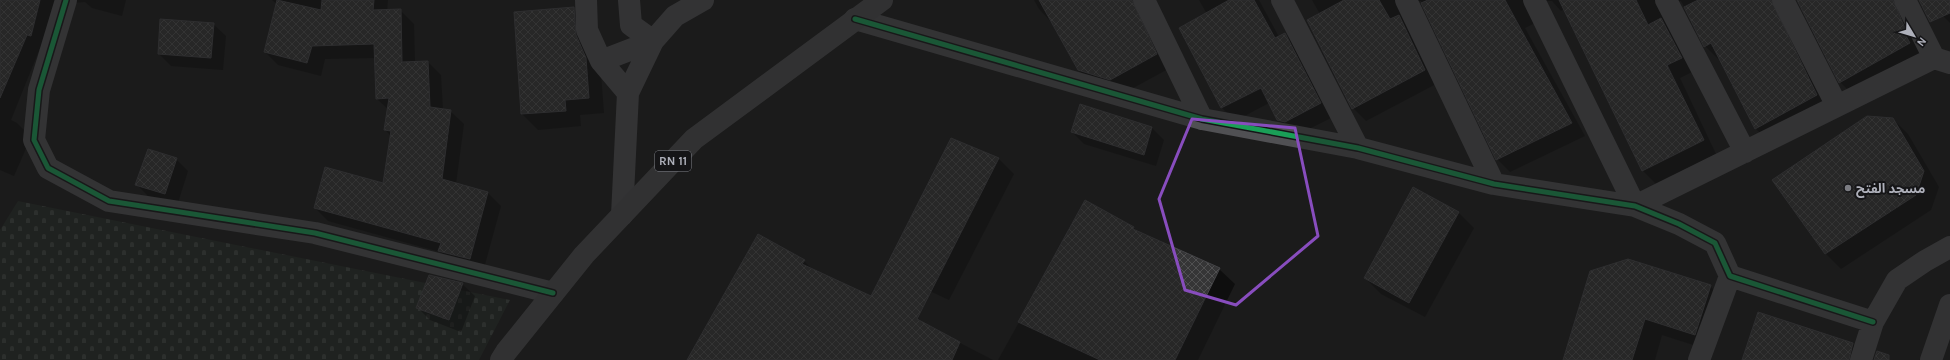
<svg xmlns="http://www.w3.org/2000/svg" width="1950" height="360" font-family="Karla,'Noto Sans Arabic',sans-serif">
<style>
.cemetery{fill:url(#cemetery-stones)}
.shadow{fill:#0007}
.building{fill:url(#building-cross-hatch);stroke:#444447}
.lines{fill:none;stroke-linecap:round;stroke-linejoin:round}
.street{stroke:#505053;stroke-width:22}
.secondary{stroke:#4e4e51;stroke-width:22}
.primary{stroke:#4d4d4f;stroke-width:22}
.cycleway-casing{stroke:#151517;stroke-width:8}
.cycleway{stroke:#1a9f57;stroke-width:5}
.marked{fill:none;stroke:#884dbe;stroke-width:3;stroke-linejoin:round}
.poi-dot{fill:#7b7c82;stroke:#151517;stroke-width:1.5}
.labels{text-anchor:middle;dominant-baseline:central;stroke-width:4;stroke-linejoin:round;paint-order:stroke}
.shield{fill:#151517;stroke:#808289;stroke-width:1}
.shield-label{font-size:12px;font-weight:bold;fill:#aeb0ba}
.poi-label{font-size:13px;font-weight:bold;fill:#aeb0ba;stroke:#151517;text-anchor:start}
</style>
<defs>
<pattern id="cemetery-stones" width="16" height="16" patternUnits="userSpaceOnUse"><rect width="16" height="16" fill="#252b26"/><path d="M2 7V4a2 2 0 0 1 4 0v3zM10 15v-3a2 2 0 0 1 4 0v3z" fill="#424743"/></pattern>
<pattern id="building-cross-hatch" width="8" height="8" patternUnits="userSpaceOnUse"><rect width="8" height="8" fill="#353536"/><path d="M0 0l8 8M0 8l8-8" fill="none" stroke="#505051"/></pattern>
</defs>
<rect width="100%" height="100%" fill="#1b1b1b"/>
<path class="cemetery" d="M 18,201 L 510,300 L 479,360 L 0,360 L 0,230 Z"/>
<path class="shadow" d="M 0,0 L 126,0 L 122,16 L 92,8 L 85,2 L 72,3 L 40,48 L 11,120 L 17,123 L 31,137 L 14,176 L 0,170 Z
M 272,0 L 388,0 L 387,11 L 400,10 L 414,24 L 415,62 L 428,62 L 441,75 L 443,110 L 450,111 L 464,124 L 456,184 L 488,193 L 501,206 L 483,272 L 453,264 L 440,252 L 328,221 L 315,208 L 384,184 L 391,136 L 385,130 L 388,109 L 377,99 L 375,58 L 325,59 L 321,76 L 278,65 L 265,52 L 277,4 Z
M 1034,0 L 1136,0 L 1170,68 L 1124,93 L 1093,84 L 1078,70 L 1053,24 L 1039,9 Z
M 1199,0 L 1259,0 L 1279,37 L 1285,34 L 1298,47 L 1333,117 L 1299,134 L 1291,133 L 1278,120 L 1269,103 L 1235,121 L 1222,108 L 1207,14 Z
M 1312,0 L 1763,0 L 1787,23 L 1830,109 L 1768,141 L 1755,128 L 1720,58 L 1718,59 L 1705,46 L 1681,1 L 1673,2 L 1694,71 L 1680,78 L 1716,154 L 1656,184 L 1643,171 L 1564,9 L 1561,11 L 1552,1 L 1542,1 L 1537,22 L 1525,28 L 1585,136 L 1510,172 L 1497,159 L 1421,1 L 1414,1 L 1438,83 L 1366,121 L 1353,108 L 1320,14 Z
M 1798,0 L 1891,0 L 1923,58 L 1855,97 L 1840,82 Z
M 1935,0 L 1950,0 L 1950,23 L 1943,16 Z
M 573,8 L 589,24 L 601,74 L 604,113 L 580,115 L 581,126 L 538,130 L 522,114 L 515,13 Z
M 161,20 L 213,24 L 226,36 L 223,70 L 171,66 L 159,54 Z
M 1893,119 L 1908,134 L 1939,187 L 1931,210 L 1841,269 L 1826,254 L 1773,181 Z
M 1152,128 L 1164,140 L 1156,166 L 1084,144 L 1072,132 Z
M 998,158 L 1014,174 L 949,300 L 904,279 Z
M 176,159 L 188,171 L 177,206 L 149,197 L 137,185 Z
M 1086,202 L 1134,228 L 1139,233 L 1219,269 L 1235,284 L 1198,360 L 998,360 Z
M 1458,212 L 1474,228 L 1425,317 L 1381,294 L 1365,278 Z
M 804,261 L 814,271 L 862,360 L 688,360 Z
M 1591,272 L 1710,286 L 1728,303 L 1712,351 L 1662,335 L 1655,360 L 1564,360 Z
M 462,284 L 475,296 L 461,332 L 430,320 L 417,307 Z
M 910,317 L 993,360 L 890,360 Z
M 1852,344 L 1868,360 L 1743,360 Z"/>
<path class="building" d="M 0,0 L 40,0 L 31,36 L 27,35 L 0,98 Z
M 277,0 L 321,10 L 322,0 L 374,0 L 373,10 L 401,9 L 402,62 L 428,61 L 430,107 L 451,110 L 442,179 L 488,192 L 470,259 L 438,251 L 441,243 L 314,208 L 325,167 L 383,183 L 391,131 L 384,130 L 389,98 L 376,99 L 374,44 L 312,46 L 307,63 L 264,52 Z
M 1039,0 L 1132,0 L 1157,54 L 1110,80 L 1078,70 Z
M 1229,0 L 1254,0 L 1275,38 L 1285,33 L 1321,103 L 1285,122 L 1277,120 L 1261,88 L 1221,108 L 1179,28 Z
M 1344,0 L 1379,0 L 1390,19 L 1399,15 L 1425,70 L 1352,109 L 1307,20 Z
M 1428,0 L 1505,0 L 1572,123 L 1496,160 L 1421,3 Z
M 1559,0 L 1636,0 L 1648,25 L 1661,18 L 1682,58 L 1667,65 L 1704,140 L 1642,171 Z
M 1698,0 L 1771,0 L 1817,95 L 1755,129 L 1711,43 L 1704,47 L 1684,7 Z
M 1797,0 L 1893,0 L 1907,33 L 1905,34 L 1910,43 L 1839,83 Z
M 1919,0 L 1950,0 L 1950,13 L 1930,22 Z
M 574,7 L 576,35 L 586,58 L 589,98 L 565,100 L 566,111 L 521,114 L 514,12 Z
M 160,19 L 214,23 L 211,58 L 158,54 Z
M 1080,104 L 1152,127 L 1144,155 L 1071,132 Z
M 1867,116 L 1893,118 L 1924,171 L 1916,195 L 1825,254 L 1772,180 Z
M 951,138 L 999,158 L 917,319 L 960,342 L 952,360 L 687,360 L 758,234 L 805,260 L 802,264 L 871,296 Z
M 148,149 L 177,158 L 165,194 L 135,185 Z
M 1413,187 L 1459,212 L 1409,303 L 1364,278 Z
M 1085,200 L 1134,227 L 1133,229 L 1220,268 L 1175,360 L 1100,360 L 1018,322 Z
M 1628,259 L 1711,285 L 1695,335 L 1645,319 L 1632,360 L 1563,360 L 1590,271 Z
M 429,275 L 463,283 L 449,320 L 416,308 Z
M 1758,312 L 1853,343 L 1849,360 L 1742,360 Z
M 1877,351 L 1889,355 L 1889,360 L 1874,360 Z"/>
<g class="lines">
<path class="street" d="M 66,0 L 39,90 L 34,140 L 48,168 L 109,201 L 315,233 L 553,293
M 586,0 L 587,30 L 601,61 L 628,93
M 629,0 L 631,25 L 653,41
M 1144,0 L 1202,119
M 1282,0 L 1358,148
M 1406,0 L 1494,184
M 1534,0 L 1635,206 L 1934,58 L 1950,63
M 1666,0 L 1745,152
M 1783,0 L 1837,106
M 1905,0 L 1934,58
M 855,19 L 1202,119 L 1358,148 L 1494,184 L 1635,206 L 1679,224 L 1715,243 L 1730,276 L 1873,322
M 601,61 L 653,41
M 622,215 L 628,93 L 653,41 L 675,16 L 703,0
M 1699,360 L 1730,276
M 1861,360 L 1873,322 L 1897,280 L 1925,261 L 1950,247"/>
<path class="secondary" d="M 1931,360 L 1950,305"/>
<path class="primary" d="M 501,360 L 506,352 L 584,255 L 694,139 L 882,0"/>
<g class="cycleway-casing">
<path id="cycleway" d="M 66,0 L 39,90 L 34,140 L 48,168 L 109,201 L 315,233 L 553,293
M 855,19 L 1202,119 L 1358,148 L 1494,184 L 1635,206 L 1679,224 L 1715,243 L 1730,276 L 1873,322"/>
</g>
<use href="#cycleway" class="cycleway"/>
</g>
<path d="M0 0H1950V360H0ZM 1192,119 L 1295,128 L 1318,236 L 1236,305 L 1185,290 L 1159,199 Z" fill="#1b1b1b" fill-opacity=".55" fill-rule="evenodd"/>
<path class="marked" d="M 1192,119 L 1295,128 L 1318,236 L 1236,305 L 1185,290 L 1159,199 Z"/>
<circle class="poi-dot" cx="1848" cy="188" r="4"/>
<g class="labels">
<rect class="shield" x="655" y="151" width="36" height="20" rx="3"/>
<g class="shield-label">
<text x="673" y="161">RN 11</text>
</g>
<g class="poi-label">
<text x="1856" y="188">مسجد الفتح</text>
</g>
</g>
<g transform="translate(1914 36) rotate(128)" stroke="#151517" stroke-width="3" paint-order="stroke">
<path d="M0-3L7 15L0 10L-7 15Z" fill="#aeb0ba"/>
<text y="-6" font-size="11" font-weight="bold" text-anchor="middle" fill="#aeb0ba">N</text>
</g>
</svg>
